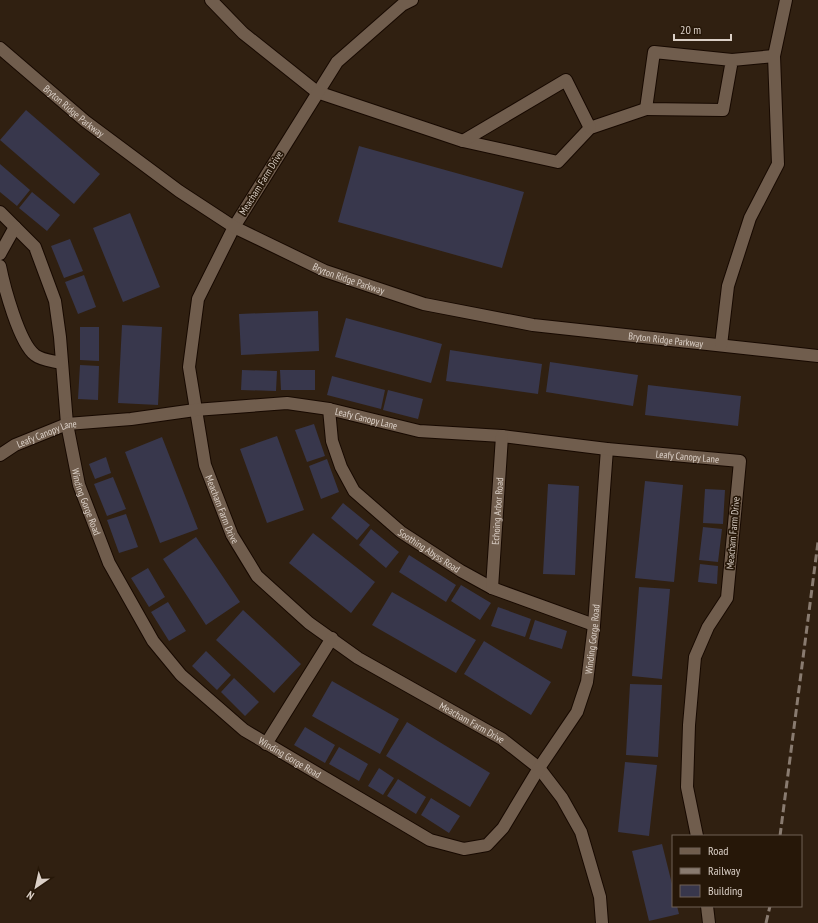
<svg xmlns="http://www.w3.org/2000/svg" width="818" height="923" font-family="'PT Sans Narrow',sans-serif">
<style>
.building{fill:#38374c}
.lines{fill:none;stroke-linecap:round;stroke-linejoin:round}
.minor-casing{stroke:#170900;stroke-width:14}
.minor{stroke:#705d4d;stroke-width:12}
.rail{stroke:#897b70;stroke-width:3;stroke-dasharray:8 4;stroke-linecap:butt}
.labels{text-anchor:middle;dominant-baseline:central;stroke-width:3.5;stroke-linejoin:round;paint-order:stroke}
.street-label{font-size:10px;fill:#dbd0c7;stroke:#261708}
</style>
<rect width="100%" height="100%" fill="#302011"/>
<path class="building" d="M 26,110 L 100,174 L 74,204 L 0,140 Z
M 359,146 L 524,192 L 502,268 L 338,222 Z
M 0,164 L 30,190 L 17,206 L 0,192 Z
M 32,192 L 60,215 L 47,231 L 19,208 Z
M 130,213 L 160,287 L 123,302 L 93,228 Z
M 70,239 L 83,271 L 64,278 L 51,246 Z
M 84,275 L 96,307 L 78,314 L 65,282 Z
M 318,311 L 319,351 L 241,355 L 239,314 Z
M 346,318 L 442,344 L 431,383 L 335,357 Z
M 122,325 L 162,327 L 158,405 L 118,403 Z
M 80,327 L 99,327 L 99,361 L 80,360 Z
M 450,350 L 542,364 L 538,394 L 446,381 Z
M 550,362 L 638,375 L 633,406 L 546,392 Z
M 80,365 L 99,366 L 98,400 L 78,399 Z
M 242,370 L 277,371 L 276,391 L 241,390 Z
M 280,370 L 315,370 L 315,390 L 281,390 Z
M 332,376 L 385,390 L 381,409 L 327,395 Z
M 648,385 L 741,396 L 738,426 L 645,415 Z
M 388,390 L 423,399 L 418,419 L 383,410 Z
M 314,424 L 325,456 L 307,462 L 295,430 Z
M 277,436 L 304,510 L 267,523 L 240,449 Z
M 162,437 L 198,529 L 160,543 L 125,452 Z
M 106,457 L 111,473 L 95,479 L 89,464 Z
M 327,459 L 339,492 L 321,499 L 309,466 Z
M 113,477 L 126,509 L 107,516 L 94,484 Z
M 645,481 L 683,485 L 674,582 L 635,578 Z
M 548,484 L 579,486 L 575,575 L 543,574 Z
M 705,489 L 725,490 L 723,524 L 703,523 Z
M 343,503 L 370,525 L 357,540 L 331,518 Z
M 126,514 L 138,547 L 119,553 L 107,520 Z
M 703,527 L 722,529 L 718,562 L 699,560 Z
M 371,529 L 399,552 L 386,568 L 359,545 Z
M 313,533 L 375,582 L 351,613 L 289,563 Z
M 196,537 L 240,602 L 206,625 L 163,559 Z
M 409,555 L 456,585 L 446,602 L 399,572 Z
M 700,564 L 718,566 L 717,584 L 698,582 Z
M 148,568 L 165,597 L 149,607 L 131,578 Z
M 461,585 L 491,603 L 480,620 L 451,601 Z
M 639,587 L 670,589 L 662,679 L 632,676 Z
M 392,592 L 476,640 L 456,673 L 372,625 Z
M 168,602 L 186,631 L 169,641 L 151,612 Z
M 498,607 L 531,619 L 525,637 L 491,626 Z
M 243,610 L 301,664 L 274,693 L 216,640 Z
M 535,620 L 567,631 L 562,649 L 529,639 Z
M 484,641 L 551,682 L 531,715 L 464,674 Z
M 206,651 L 231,675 L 217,690 L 192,666 Z
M 234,678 L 259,702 L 245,716 L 221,692 Z
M 332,681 L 399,719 L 380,754 L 312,716 Z
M 630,684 L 662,685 L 658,757 L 626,755 Z
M 407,722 L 490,773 L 470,807 L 386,756 Z
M 305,727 L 335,745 L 325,763 L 294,745 Z
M 339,747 L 368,764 L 359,781 L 329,764 Z
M 625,762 L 657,765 L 649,836 L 618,832 Z
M 379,768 L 394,778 L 383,795 L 368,786 Z
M 398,779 L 426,797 L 416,814 L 387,796 Z
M 431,798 L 460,816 L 449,833 L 421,815 Z
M 662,844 L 673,888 L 673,906 L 677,906 L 679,914 L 649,921 L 632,851 Z"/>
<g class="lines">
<g class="minor-casing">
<g id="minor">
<path d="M 211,0 L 243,33 L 317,92 L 463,141 L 558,162 L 590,128 L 646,109"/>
<path id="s1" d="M 412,0 L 402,5 L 337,62 L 234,227 L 198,299 L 189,367 L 205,465 L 232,535 L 257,576 L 309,623 L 358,658 L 502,739 L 539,768 L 562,798 L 581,832 L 600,897 L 602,923"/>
<path id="s2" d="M 0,48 L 85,121 L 179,191 L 234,227 L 325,271 L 424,304 L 533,325 L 818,356"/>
<path d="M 732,60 L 723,110 L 646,109 L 654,52 L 732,60 L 774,56"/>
<path d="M 463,141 L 566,80 L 590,128"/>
<path id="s3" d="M 0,212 L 35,247 L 55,301 L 60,337 L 67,424 L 79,485 L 109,563 L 153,641 L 181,675 L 244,730 L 430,840 L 464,849 L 487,845 L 503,828 L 539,768 L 577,712 L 587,682 L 594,625 L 607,449"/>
<path d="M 0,254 L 15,227"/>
<path d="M 0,266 C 4,286 19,343 35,355 C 41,360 53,361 61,363"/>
<path d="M 721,345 L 728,286 L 750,218 L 778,164 L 774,56 L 786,0"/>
<path id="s4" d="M 329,409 L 332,441 L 341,467 L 354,491 L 401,532 L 461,571 L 492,588 L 594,625"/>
<path id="s5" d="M 0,455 L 15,445 L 67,424 L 131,419 L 195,410 L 287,403 L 329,409 L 419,431 L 502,436 L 607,449 L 740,461 L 727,598 L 708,627 L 695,657 L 689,725 L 687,787 L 697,836"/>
<path id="s6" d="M 492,588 L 502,436"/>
<path d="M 266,744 L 332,638"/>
<path d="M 707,906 L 709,923"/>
</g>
</g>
<use href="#minor" class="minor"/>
<path class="rail" d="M 780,836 L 818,542
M 766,923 L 770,906"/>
</g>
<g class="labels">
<g class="street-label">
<text stroke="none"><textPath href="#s2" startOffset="97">Bryton Ridge Parkway</textPath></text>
<text transform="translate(261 183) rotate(-58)">Meacham Farm Drive</text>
<text stroke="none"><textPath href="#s2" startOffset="421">Bryton Ridge Parkway</textPath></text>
<text stroke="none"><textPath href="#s2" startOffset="745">Bryton Ridge Parkway</textPath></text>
<text stroke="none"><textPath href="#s5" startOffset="376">Leafy Canopy Lane</textPath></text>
<text stroke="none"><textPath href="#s5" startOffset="52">Leafy Canopy Lane</textPath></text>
<text stroke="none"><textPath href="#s5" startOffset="700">Leafy Canopy Lane</textPath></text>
<text stroke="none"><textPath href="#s3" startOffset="311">Winding Gorge Road</textPath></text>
<text stroke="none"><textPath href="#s1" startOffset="588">Meacham Farm Drive</textPath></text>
<text stroke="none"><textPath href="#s6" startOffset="77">Echoing Arbor Road</textPath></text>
<text transform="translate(733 533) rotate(-85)">Meacham Farm Drive</text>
<text stroke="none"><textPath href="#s4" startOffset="183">Soothing Abyss Road</textPath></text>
<text stroke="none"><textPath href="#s3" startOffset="1104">Winding Gorge Road</textPath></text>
<text stroke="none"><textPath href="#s1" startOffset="925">Meacham Farm Drive</textPath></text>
<text stroke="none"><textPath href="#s3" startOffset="647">Winding Gorge Road</textPath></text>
</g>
</g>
<rect x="672" y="835" width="130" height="72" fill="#261708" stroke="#6e6154"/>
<rect x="680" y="848" width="20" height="6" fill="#705d4d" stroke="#6e6154"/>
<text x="708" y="855" font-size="12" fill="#dbd0c7">Road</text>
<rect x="680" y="868" width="20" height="6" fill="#897b70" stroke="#6e6154"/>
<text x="708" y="875" font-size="12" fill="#dbd0c7">Railway</text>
<rect x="680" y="885" width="20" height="12" fill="#38374c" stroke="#6e6154"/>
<text x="708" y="895" font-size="12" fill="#dbd0c7">Building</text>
<g transform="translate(36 887) rotate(214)" stroke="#261708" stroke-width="3" paint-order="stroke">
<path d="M0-3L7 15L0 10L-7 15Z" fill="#dbd0c7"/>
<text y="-6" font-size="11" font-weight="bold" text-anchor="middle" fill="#dbd0c7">N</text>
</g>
<path d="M674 34v6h57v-6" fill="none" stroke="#dbd0c7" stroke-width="2"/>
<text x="680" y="34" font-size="12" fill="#dbd0c7" stroke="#261708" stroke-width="3" paint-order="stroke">20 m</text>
</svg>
